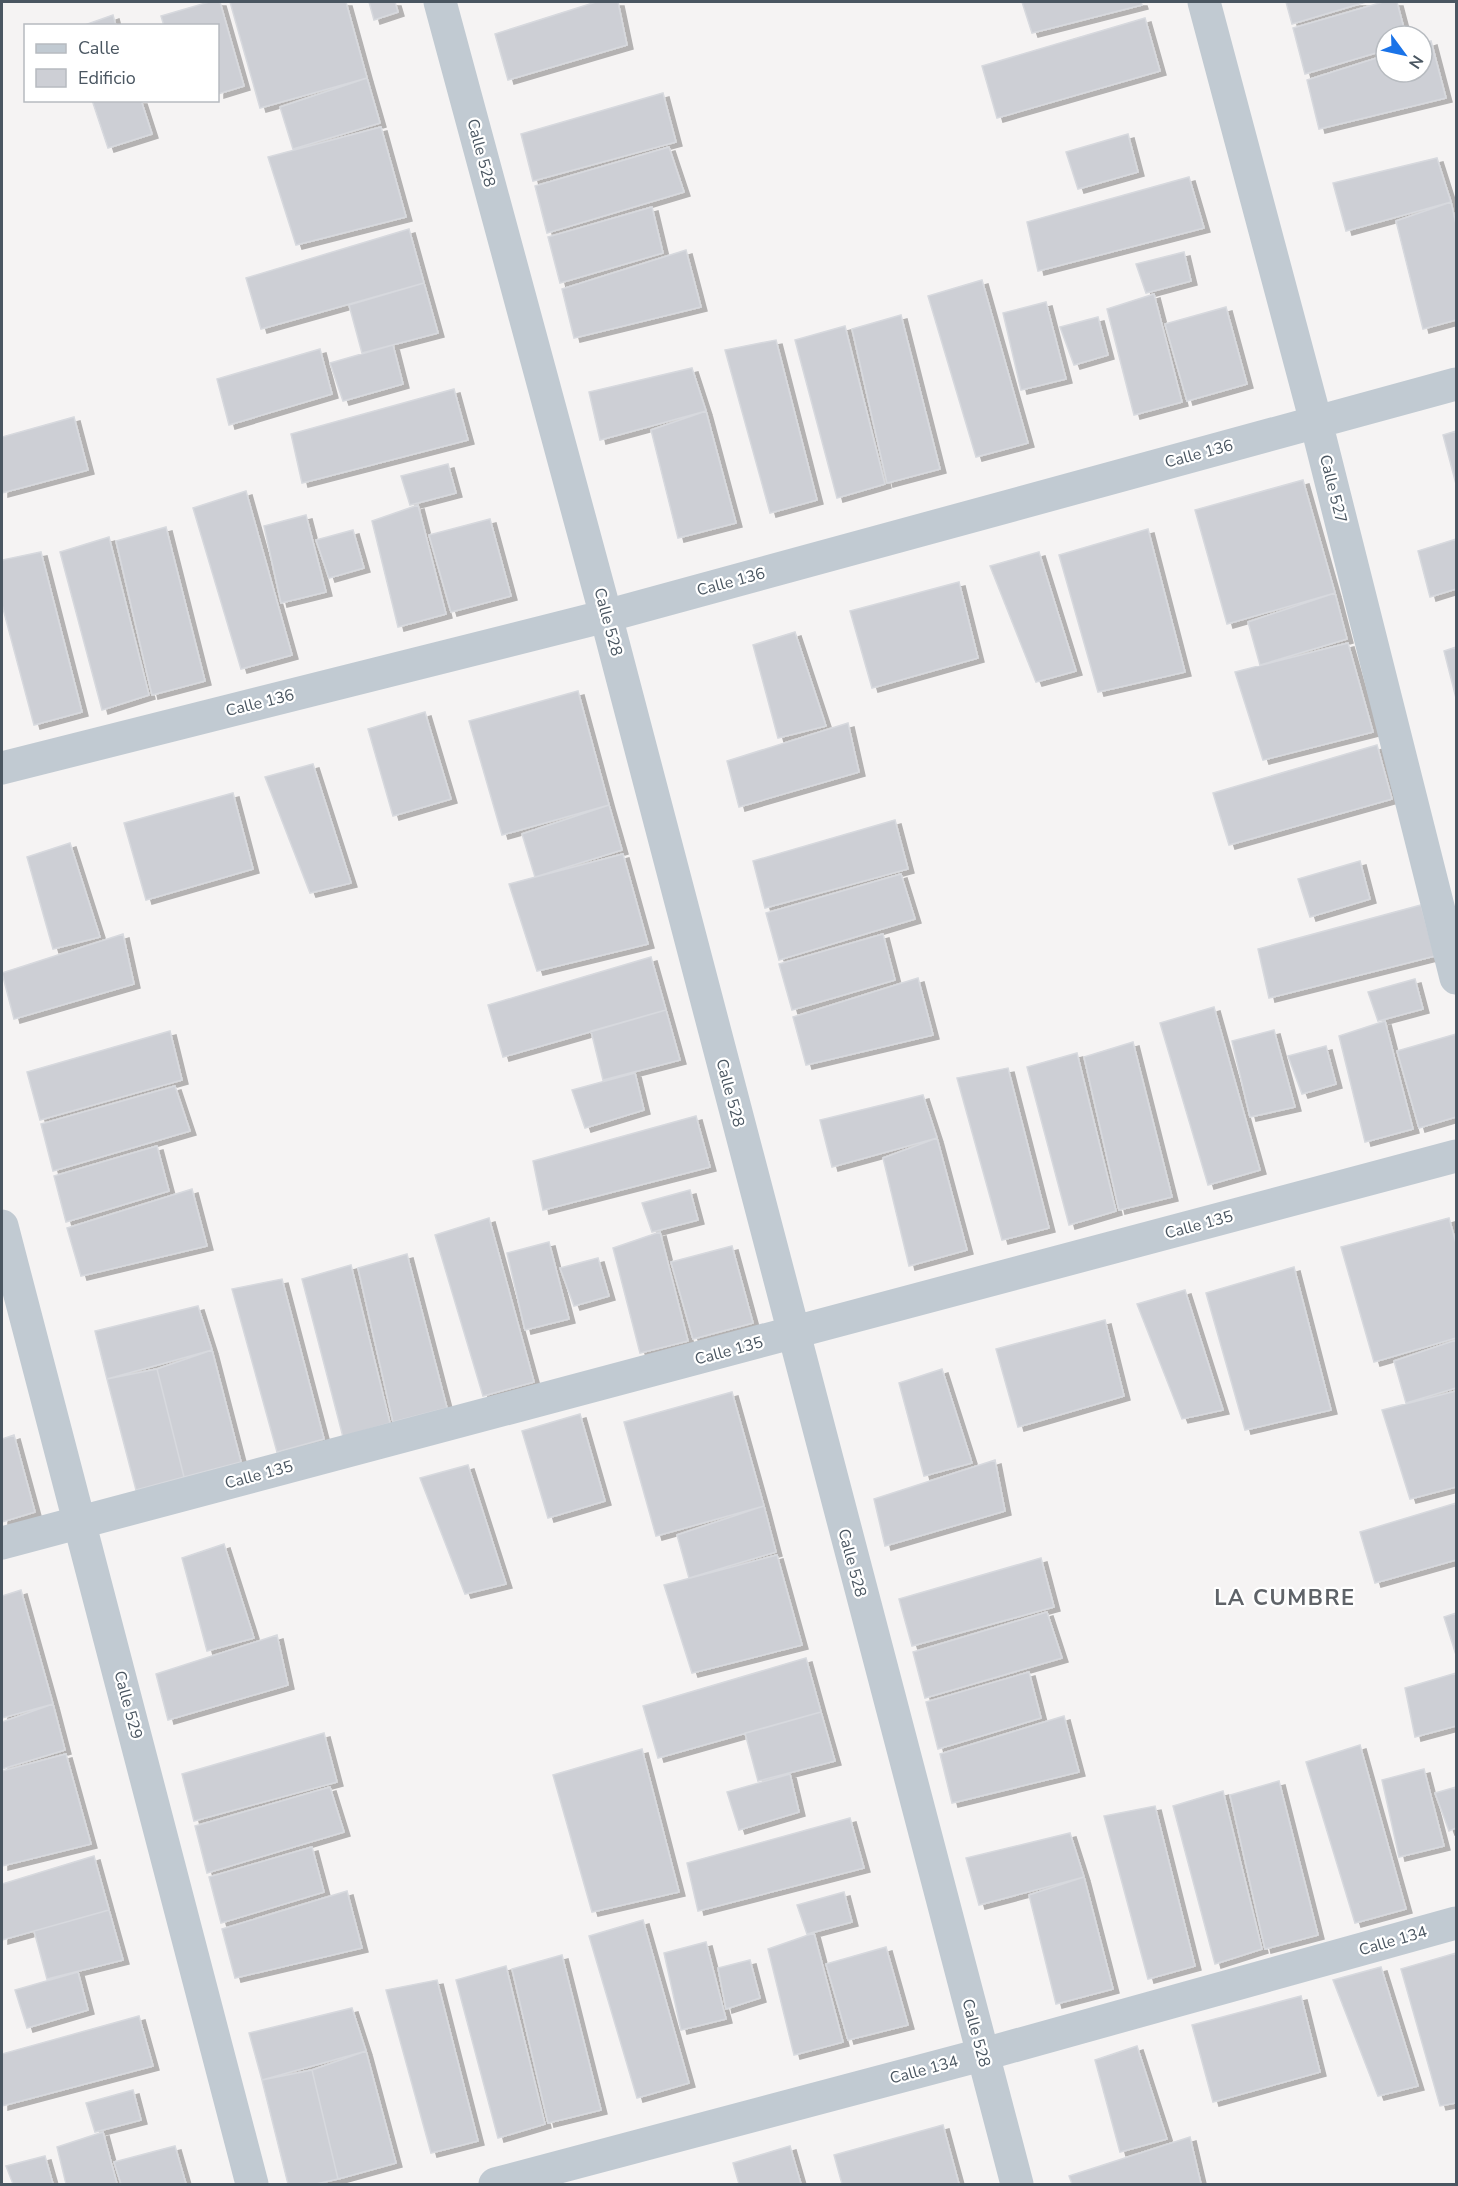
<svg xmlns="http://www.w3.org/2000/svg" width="1458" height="2186" font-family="'Nunito Sans',sans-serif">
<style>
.building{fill:#cdcfd5;stroke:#d7d9de;stroke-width:1.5;filter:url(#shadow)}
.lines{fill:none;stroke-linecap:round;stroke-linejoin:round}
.street{stroke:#c1cad2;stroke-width:33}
.labels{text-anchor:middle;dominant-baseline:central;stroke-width:4.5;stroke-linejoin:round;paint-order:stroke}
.street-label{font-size:16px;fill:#4a5661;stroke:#fff}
.district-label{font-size:22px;font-weight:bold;letter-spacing:1.5px;fill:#5f6368;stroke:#fff}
</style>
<defs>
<filter id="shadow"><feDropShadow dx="6" dy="4" stdDeviation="0" flood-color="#0004"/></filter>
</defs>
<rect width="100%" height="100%" fill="#f5f3f3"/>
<path class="building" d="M 209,2 L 220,2 L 244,86 L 218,94 L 218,26 L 164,26 L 161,16 Z
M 230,2 L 346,2 L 367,78 L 260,108 Z
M 369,2 L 395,2 L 398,12 L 374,20 Z
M 596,2 L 618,2 L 627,45 L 508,80 L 495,34 Z
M 1022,2 L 1141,2 L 1142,5 L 1032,33 Z
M 1286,2 L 1366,2 L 1292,24 Z
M 1383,2 L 1397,2 L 1406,36 L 1386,36 L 1386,50 L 1305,74 L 1293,28 Z
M 113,15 L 116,26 L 82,26 Z
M 1145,18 L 1160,71 L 997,118 L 982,66 Z
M 1431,41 L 1446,98 L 1319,129 L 1307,80 L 1386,55 L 1386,72 L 1422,72 L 1422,44 Z
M 367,78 L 380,123 L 293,149 L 280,107 Z
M 663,93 L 676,142 L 533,181 L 521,134 Z
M 92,100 L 141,100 L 152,134 L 108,148 Z
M 381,127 L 406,217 L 296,245 L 268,157 Z
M 1128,134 L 1138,172 L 1078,189 L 1066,152 Z
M 669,147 L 684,192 L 547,233 L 535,186 Z
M 1437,158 L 1451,202 L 1346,231 L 1333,183 Z
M 1189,177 L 1204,228 L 1038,271 L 1027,222 Z
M 1451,202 L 1456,224 L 1456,320 L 1423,329 L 1396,221 Z
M 652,207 L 663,253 L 560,283 L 548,237 Z
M 409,229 L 424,283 L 261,329 L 246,278 Z
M 686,250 L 701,307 L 574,338 L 562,289 Z
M 1184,252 L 1191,281 L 1146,293 L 1136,264 Z
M 982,280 L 1028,443 L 976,457 L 928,296 Z
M 424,283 L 438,333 L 362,353 L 349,305 Z
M 1154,294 L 1182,402 L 1134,415 L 1107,309 Z
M 1046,302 L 1066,379 L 1021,390 L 1003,313 Z
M 1226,307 L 1247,384 L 1187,401 L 1165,324 Z
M 901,315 L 940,469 L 887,483 L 852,329 Z
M 1098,317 L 1108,355 L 1074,365 L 1060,327 Z
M 845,326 L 885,484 L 837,498 L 795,340 Z
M 776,340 L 817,500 L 770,513 L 725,350 Z
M 393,345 L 403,384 L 343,401 L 330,363 Z
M 320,349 L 332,394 L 229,425 L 217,379 Z
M 692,368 L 706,411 L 600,440 L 589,392 Z
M 454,389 L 468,440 L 302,483 L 291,434 Z
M 706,411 L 736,523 L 678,538 L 651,430 Z
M 74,417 L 88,470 L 2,493 L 2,437 Z
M 1456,431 L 1456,484 L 1443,435 Z
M 448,464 L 456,493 L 410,505 L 401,476 Z
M 1303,480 L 1335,593 L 1227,624 L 1195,510 Z
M 246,491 L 292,655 L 241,669 L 193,508 Z
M 418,505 L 446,614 L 398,627 L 372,521 Z
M 306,515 L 326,592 L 281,603 L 264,526 Z
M 490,519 L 511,596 L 451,612 L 429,535 Z
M 166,527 L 205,681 L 152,695 L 116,541 Z
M 1148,529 L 1185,672 L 1098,692 L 1059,555 Z
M 353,530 L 364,568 L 329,578 L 316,540 Z
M 109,537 L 149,695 L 102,710 L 60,552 Z
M 1456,539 L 1456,589 L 1430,597 L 1418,551 Z
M 41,552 L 82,712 L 34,725 L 2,605 L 2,560 Z
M 1039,552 L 1076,671 L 1036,682 L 990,566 Z
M 959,582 L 978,658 L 872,688 L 850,611 Z
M 1335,593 L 1347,639 L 1260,665 L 1248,622 Z
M 795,632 L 826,726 L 778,738 L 753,645 Z
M 1348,643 L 1373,732 L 1263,760 L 1235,672 Z
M 1456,647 L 1456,698 L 1444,651 Z
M 578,691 L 609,805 L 502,835 L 469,721 Z
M 425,712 L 451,799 L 393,816 L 368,729 Z
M 848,723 L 859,772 L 739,807 L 727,761 Z
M 1377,745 L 1392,799 L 1229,845 L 1213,793 Z
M 313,764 L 351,883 L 310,893 L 265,777 Z
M 233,793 L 253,869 L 146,900 L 124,823 Z
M 609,805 L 622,850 L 535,877 L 522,834 Z
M 895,820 L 908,869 L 765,908 L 753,861 Z
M 70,843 L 100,937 L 53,949 L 27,857 Z
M 623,854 L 648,944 L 537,971 L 509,884 Z
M 1360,861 L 1370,899 L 1310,917 L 1298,879 Z
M 901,874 L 915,919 L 779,960 L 766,913 Z
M 1421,905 L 1435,956 L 1269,998 L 1258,949 Z
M 123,934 L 134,984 L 14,1019 L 2,973 Z
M 883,934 L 895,980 L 792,1010 L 779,964 Z
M 651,957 L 666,1010 L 503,1057 L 488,1005 Z
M 918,978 L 933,1035 L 806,1065 L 793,1017 Z
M 1415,979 L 1423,1009 L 1378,1021 L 1368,992 Z
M 1214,1007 L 1260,1170 L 1208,1185 L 1160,1023 Z
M 666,1010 L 680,1060 L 603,1080 L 591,1031 Z
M 1385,1021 L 1413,1129 L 1365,1142 L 1339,1036 Z
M 1274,1030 L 1295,1107 L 1250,1117 L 1232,1041 Z
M 170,1031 L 182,1080 L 40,1120 L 27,1072 Z
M 1456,1034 L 1456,1117 L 1419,1128 L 1397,1051 Z
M 1133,1042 L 1172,1197 L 1119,1210 L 1084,1057 Z
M 1326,1046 L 1336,1084 L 1302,1094 L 1288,1056 Z
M 1077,1053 L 1116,1211 L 1069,1225 L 1027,1067 Z
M 1008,1068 L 1049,1228 L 1002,1240 L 957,1078 Z
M 635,1073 L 644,1110 L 585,1128 L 572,1090 Z
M 175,1086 L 190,1131 L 53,1171 L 41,1124 Z
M 923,1095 L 937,1138 L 832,1167 L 820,1120 Z
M 696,1116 L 710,1167 L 543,1210 L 533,1161 Z
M 937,1138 L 967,1250 L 909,1266 L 883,1158 Z
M 157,1146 L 169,1191 L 66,1222 L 54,1176 Z
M 192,1189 L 207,1246 L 81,1276 L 67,1228 Z
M 690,1190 L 698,1220 L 652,1232 L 642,1203 Z
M 489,1218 L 534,1382 L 483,1396 L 435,1235 Z
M 1449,1218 L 1456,1243 L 1456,1338 L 1374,1362 L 1341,1247 Z
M 660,1232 L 688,1341 L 640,1353 L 613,1248 Z
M 549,1242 L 569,1319 L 525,1330 L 507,1253 Z
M 732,1246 L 753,1323 L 693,1339 L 671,1262 Z
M 407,1254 L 447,1408 L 393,1422 L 358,1268 Z
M 598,1258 L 609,1296 L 574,1306 L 560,1268 Z
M 351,1265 L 390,1423 L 343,1437 L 302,1279 Z
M 1294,1267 L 1331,1410 L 1245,1430 L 1206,1293 Z
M 282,1279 L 324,1439 L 277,1452 L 232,1289 Z
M 1185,1290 L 1223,1410 L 1182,1419 L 1137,1304 Z
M 198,1306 L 212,1350 L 107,1379 L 95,1331 Z
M 1105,1320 L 1124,1396 L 1018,1427 L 996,1349 Z
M 1456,1340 L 1456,1388 L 1406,1403 L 1394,1361 Z
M 212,1350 L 241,1462 L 184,1477 L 157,1369 Z
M 157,1369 L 184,1477 L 136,1490 L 107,1379 Z
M 942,1369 L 972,1463 L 924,1476 L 899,1383 Z
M 1456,1391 L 1456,1487 L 1410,1499 L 1382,1410 Z
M 732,1392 L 764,1506 L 656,1536 L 624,1422 Z
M 580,1414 L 605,1501 L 548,1518 L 522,1431 Z
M 14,1435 L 35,1512 L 2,1522 L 2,1439 Z
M 995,1460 L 1005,1511 L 885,1546 L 874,1499 Z
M 468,1465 L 506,1584 L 465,1594 L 420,1478 Z
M 1456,1503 L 1456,1560 L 1375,1583 L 1360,1532 Z
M 764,1506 L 776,1552 L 689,1578 L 677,1535 Z
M 224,1544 L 254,1638 L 207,1651 L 182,1558 Z
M 777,1555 L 802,1645 L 692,1673 L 664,1585 Z
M 1041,1558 L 1054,1607 L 912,1646 L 899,1599 Z
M 21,1590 L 53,1704 L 2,1718 L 2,1596 Z
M 1047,1612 L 1062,1658 L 925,1698 L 913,1652 Z
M 1456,1613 L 1456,1655 L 1444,1617 Z
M 277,1635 L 288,1685 L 168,1720 L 156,1674 Z
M 806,1658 L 821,1712 L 658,1758 L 643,1706 Z
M 1029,1672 L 1041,1718 L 938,1749 L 926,1702 Z
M 1456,1673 L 1456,1726 L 1415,1737 L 1405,1688 Z
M 53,1704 L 65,1750 L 2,1769 L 2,1722 Z
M 821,1712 L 835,1761 L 758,1781 L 745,1733 Z
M 1064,1716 L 1079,1772 L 952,1803 L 940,1754 Z
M 324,1733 L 337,1782 L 194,1821 L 182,1774 Z
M 1360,1745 L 1406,1909 L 1355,1923 L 1306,1762 Z
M 642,1749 L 679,1892 L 592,1912 L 553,1775 Z
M 66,1754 L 91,1844 L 2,1866 L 2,1771 Z
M 1424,1769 L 1444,1846 L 1399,1857 L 1382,1780 Z
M 790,1774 L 799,1812 L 739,1830 L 727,1792 Z
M 1279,1781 L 1318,1935 L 1265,1949 L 1230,1795 Z
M 330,1787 L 344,1832 L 207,1873 L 195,1826 Z
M 1456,1787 L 1456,1828 L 1449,1831 L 1435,1793 Z
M 1223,1791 L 1262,1949 L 1215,1964 L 1173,1806 Z
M 1155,1806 L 1195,1966 L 1148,1979 L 1104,1816 Z
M 850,1818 L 864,1868 L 698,1911 L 687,1863 Z
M 1070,1833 L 1084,1877 L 979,1905 L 966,1858 Z
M 312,1847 L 324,1892 L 221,1923 L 209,1877 Z
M 94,1856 L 109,1910 L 2,1940 L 2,1884 Z
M 1084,1877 L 1113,1989 L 1056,2004 L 1029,1895 Z
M 347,1891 L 362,1948 L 235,1978 L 222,1929 Z
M 844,1892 L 852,1922 L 807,1934 L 797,1905 Z
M 109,1910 L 123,1960 L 47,1979 L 34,1931 Z
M 643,1920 L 689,2083 L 637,2098 L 589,1936 Z
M 814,1933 L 843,2042 L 794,2055 L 768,1949 Z
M 706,1942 L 726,2019 L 681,2030 L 664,1953 Z
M 886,1947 L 908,2025 L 848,2040 L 826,1964 Z
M 1456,1953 L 1456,2103 L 1440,2106 L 1401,1969 Z
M 562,1955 L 601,2110 L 548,2123 L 512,1969 Z
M 750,1960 L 760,1998 L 726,2009 L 718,1968 Z
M 506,1966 L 545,2124 L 498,2138 L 456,1980 Z
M 1381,1967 L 1418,2086 L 1378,2096 L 1333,1980 Z
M 78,1972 L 88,2010 L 27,2028 L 15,1990 Z
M 437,1980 L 478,2141 L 431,2153 L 386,1990 Z
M 1301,1996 L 1320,2072 L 1213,2102 L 1192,2025 Z
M 352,2008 L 366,2051 L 262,2080 L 249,2033 Z
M 139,2016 L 153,2066 L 2,2106 L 2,2054 Z
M 1137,2046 L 1167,2139 L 1120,2152 L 1095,2060 Z
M 366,2051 L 396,2163 L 338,2179 L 312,2070 Z
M 312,2070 L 338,2179 L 316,2184 L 288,2184 L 262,2080 Z
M 133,2090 L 141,2120 L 95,2132 L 86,2103 Z
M 943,2125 L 959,2184 L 842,2184 L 834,2155 Z
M 103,2132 L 117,2184 L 66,2184 L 57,2147 Z
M 1190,2137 L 1201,2184 L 1072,2184 L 1069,2176 Z
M 175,2146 L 186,2184 L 121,2184 L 114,2162 Z
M 790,2146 L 801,2184 L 739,2184 L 733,2163 Z
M 45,2156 L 53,2184 L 13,2184 L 6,2166 Z"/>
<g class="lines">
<path class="street" d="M 440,2 L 606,616 L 1017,2184
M 1204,2 L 1316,422 L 1456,978
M 2,768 L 606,616 L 1456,384
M 2,1226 L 252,2184
M 2,1543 L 1456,1156
M 495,2184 L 981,2055 L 1456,1923"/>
</g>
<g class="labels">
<g class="street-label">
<text transform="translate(481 153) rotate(75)">Calle 528</text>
<text transform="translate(1199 454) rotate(-15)">Calle 136</text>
<text transform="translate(1333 489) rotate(76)">Calle 527</text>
<text transform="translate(731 582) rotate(-15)">Calle 136</text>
<text transform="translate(608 622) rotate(75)">Calle 528</text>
<text transform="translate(260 703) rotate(-14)">Calle 136</text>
<text transform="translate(730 1093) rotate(75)">Calle 528</text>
<text transform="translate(1199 1225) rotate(-15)">Calle 135</text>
<text transform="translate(729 1351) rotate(-15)">Calle 135</text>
<text transform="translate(259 1475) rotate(-15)">Calle 135</text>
<text transform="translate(852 1563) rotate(75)">Calle 528</text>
<text transform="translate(128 1705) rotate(75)">Calle 529</text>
<text transform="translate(1393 1941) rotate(-16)">Calle 134</text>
<text transform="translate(976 2033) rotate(75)">Calle 528</text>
<text transform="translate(924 2070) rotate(-15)">Calle 134</text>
</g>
<g class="district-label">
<text x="1285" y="1598">LA CUMBRE</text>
</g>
</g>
<rect width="1458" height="2186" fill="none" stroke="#4a5661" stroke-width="6"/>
<rect x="24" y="24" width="195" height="78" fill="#ffffff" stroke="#b7bbc0" stroke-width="1.5"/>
<rect x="36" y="44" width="30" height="9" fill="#c1cad2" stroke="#b7bbc0" stroke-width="1.5"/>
<text x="78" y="54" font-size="18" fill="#4a5661">Calle</text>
<rect x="36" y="69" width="30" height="18" fill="#cdcfd5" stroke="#b7bbc0" stroke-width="1.5"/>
<text x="78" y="84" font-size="18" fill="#4a5661">Edificio</text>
<g transform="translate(1404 54) rotate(123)"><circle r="28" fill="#ffffff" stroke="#b7bbc0" stroke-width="1.5"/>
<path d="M0-4.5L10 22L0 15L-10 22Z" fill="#1a73e8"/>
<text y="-9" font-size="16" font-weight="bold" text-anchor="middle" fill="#4a5661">N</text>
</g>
</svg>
